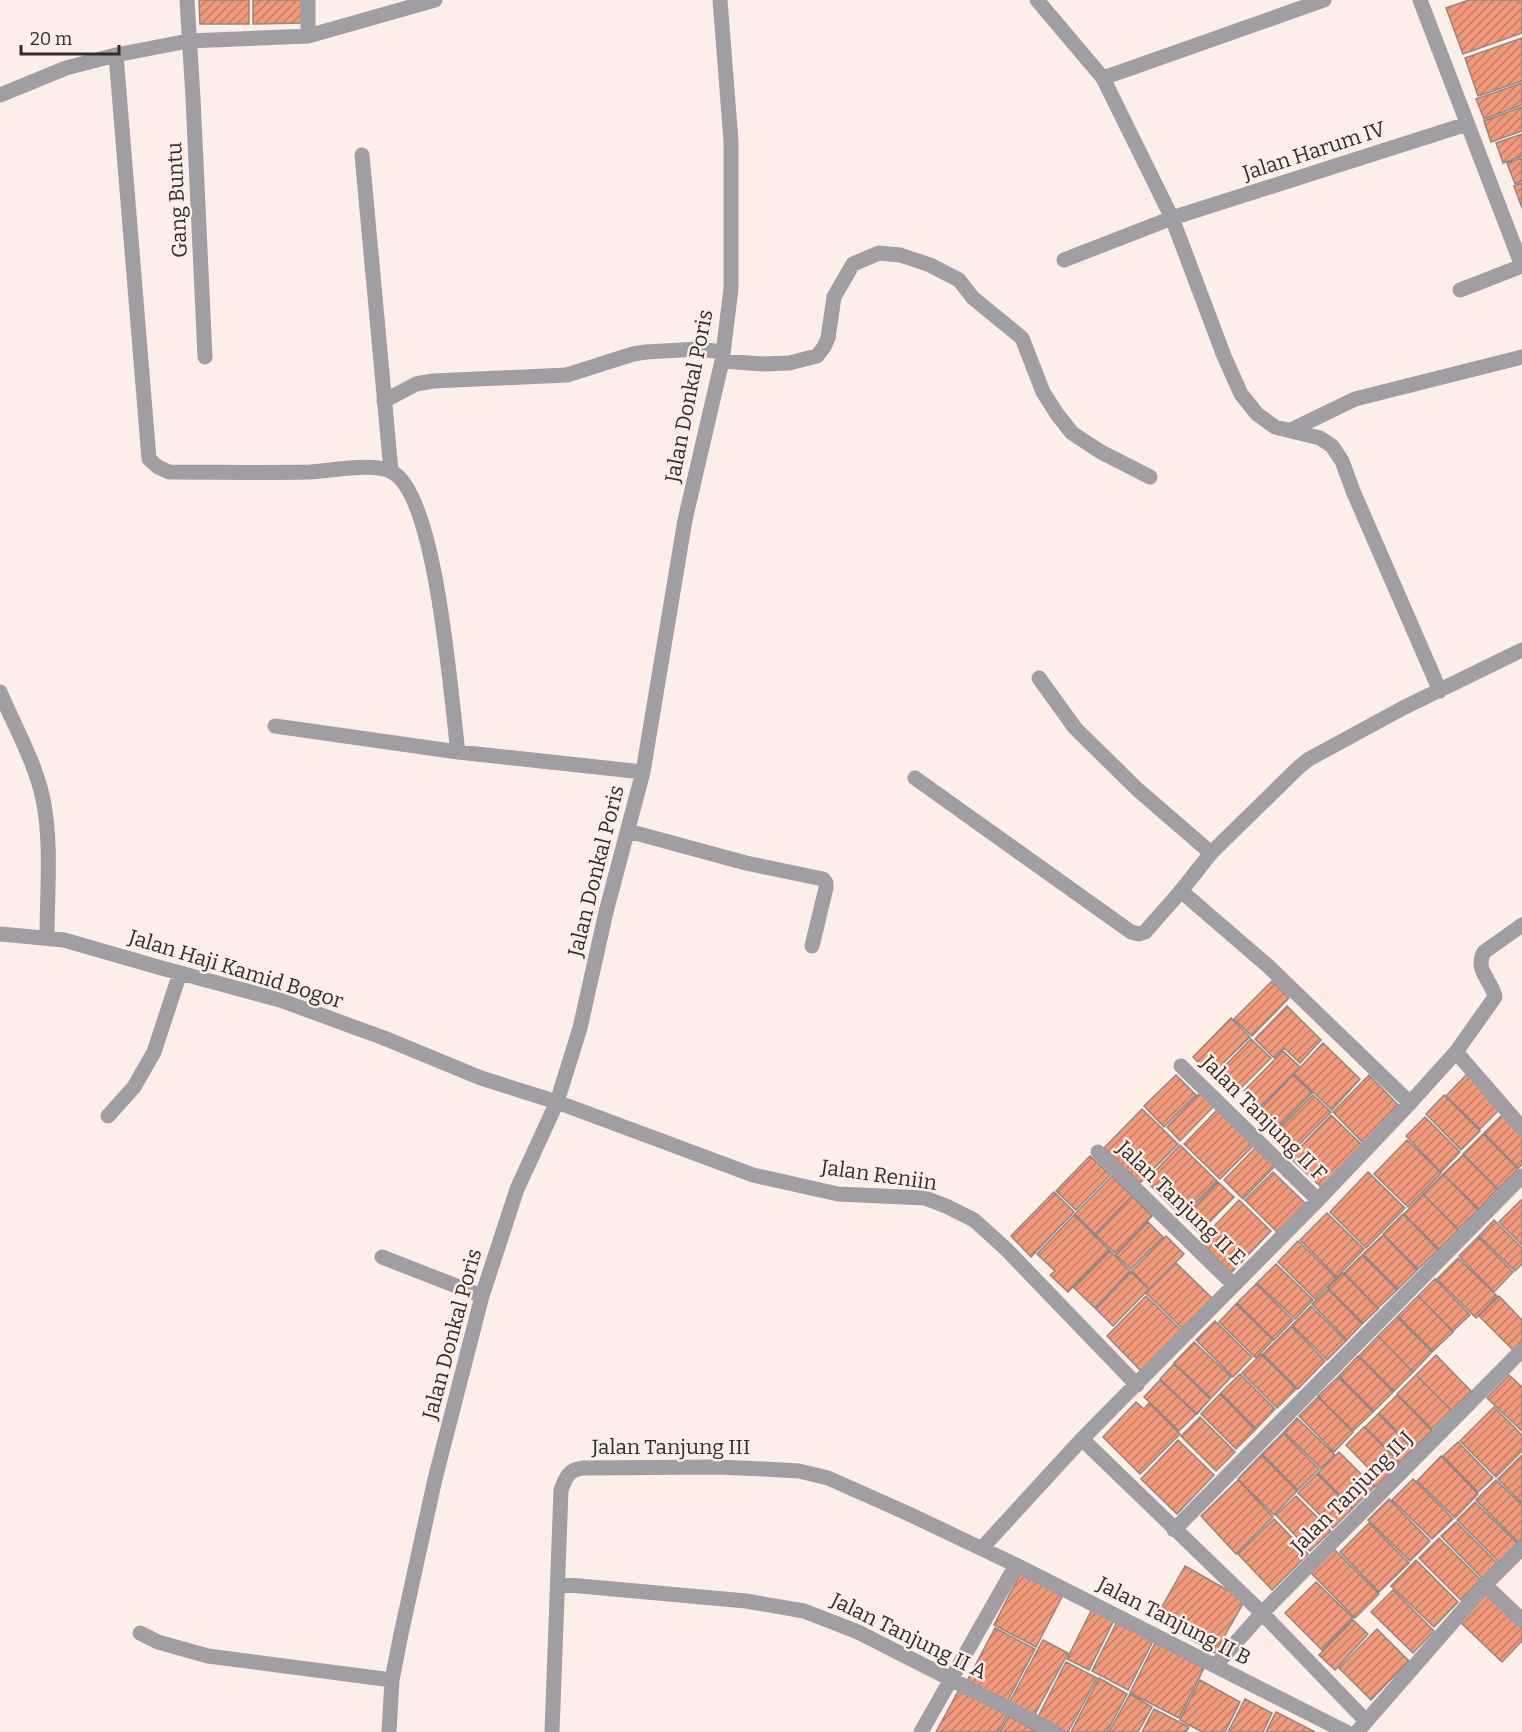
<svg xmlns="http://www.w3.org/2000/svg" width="1522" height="1732" font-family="Bitter,serif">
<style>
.building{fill:url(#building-hatch);stroke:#948682;stroke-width:1.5}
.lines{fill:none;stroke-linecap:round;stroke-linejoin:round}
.minor{stroke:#a19ea3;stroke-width:15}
.labels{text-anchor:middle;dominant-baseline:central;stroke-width:5;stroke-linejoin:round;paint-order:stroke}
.street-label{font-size:21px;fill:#322c2a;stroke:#fdeee8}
</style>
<defs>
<pattern id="building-hatch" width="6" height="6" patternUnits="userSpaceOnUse" patternTransform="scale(1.5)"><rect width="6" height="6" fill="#f1997b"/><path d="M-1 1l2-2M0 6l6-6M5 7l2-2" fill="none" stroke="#c47d65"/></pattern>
</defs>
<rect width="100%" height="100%" fill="#fdeee8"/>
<path class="building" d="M 199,0 L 249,0 L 249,24 L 200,24 Z
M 253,0 L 302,0 L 303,23 L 253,24 Z
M 1469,0 L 1522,0 L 1522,33 L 1463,54 L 1446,8 Z
M 1522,38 L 1522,81 L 1478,96 L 1465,58 Z
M 1522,83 L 1522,105 L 1484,119 L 1476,99 Z
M 1522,107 L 1522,131 L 1491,142 L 1484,121 Z
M 1522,134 L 1522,156 L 1503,163 L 1496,143 Z
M 1522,158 L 1522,181 L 1515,184 L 1507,163 Z
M 1522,183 L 1522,208 L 1514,186 Z
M 1272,981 L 1289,998 L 1252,1036 L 1234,1019 Z
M 1287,1006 L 1321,1040 L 1300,1063 L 1284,1048 L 1274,1058 L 1255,1039 Z
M 1231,1018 L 1250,1037 L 1211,1075 L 1193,1057 Z
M 1251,1039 L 1271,1058 L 1234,1095 L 1215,1076 Z
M 1323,1043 L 1360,1079 L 1332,1110 L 1294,1074 Z
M 1283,1051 L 1300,1067 L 1260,1107 L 1244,1091 Z
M 1467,1074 L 1501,1108 L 1480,1129 L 1446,1096 Z
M 1176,1075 L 1196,1095 L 1164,1127 L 1144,1106 Z
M 1293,1075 L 1312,1093 L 1271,1135 L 1252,1118 Z
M 1369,1075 L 1400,1107 L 1364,1144 L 1333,1112 Z
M 1201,1092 L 1214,1106 L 1180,1141 L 1167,1127 Z
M 1313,1095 L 1331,1112 L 1290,1154 L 1272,1136 Z
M 1444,1095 L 1480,1131 L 1461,1150 L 1426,1114 Z
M 1219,1108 L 1255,1144 L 1220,1179 L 1184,1144 Z
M 1142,1109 L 1178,1144 L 1140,1183 L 1104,1148 Z
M 1503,1114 L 1522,1133 L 1522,1165 L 1518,1168 L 1484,1133 Z
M 1331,1115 L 1363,1146 L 1322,1188 L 1290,1158 Z
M 1425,1117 L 1460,1152 L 1441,1172 L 1406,1136 Z
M 1483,1134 L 1518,1169 L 1498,1189 L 1463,1154 Z
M 1407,1140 L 1441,1173 L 1408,1207 L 1374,1174 Z
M 1180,1145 L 1217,1181 L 1182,1217 L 1146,1181 Z
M 1256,1147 L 1275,1166 L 1243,1199 L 1224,1180 Z
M 1463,1155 L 1497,1189 L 1479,1209 L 1443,1174 Z
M 1090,1156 L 1110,1175 L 1076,1210 L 1056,1191 Z
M 1273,1172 L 1305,1203 L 1277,1232 L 1245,1200 Z
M 1368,1172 L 1405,1208 L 1366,1248 L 1330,1212 Z
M 1443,1174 L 1478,1210 L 1458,1229 L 1423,1194 Z
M 1112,1176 L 1132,1196 L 1095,1234 L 1075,1214 Z
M 1218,1182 L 1234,1197 L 1199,1233 L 1184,1218 Z
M 1054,1192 L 1074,1212 L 1031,1257 L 1011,1236 Z
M 1423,1194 L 1458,1230 L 1439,1249 L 1404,1214 Z
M 1132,1196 L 1152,1216 L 1116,1254 L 1096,1235 Z
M 1239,1200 L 1271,1231 L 1231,1273 L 1200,1241 Z
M 1521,1200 L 1522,1201 L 1522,1245 L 1499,1222 Z
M 1327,1213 L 1364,1249 L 1337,1277 L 1300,1240 Z
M 1403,1214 L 1438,1250 L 1418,1269 L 1383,1234 Z
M 1074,1215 L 1109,1250 L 1068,1292 L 1050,1275 L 1055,1271 L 1037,1254 Z
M 1494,1220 L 1522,1248 L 1522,1264 L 1515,1271 L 1479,1236 Z
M 1148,1222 L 1163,1237 L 1131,1269 L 1116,1255 Z
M 1383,1235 L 1417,1270 L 1398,1289 L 1363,1254 Z
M 1166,1236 L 1184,1254 L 1149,1289 L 1132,1271 Z
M 1478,1237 L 1513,1272 L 1494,1292 L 1459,1256 Z
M 1298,1241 L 1336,1278 L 1315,1299 L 1278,1262 Z
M 1110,1251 L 1130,1271 L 1095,1308 L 1074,1288 Z
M 1362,1255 L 1397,1290 L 1378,1308 L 1344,1273 Z
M 1458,1258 L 1497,1296 L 1476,1318 L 1437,1279 Z
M 1176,1263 L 1212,1298 L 1182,1328 L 1146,1293 Z
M 1276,1264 L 1313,1300 L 1295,1319 L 1257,1283 Z
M 1131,1272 L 1149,1289 L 1113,1326 L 1096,1309 Z
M 1343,1273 L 1378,1309 L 1363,1323 L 1328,1288 Z
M 1435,1279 L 1470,1315 L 1453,1331 L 1418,1296 Z
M 1256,1284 L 1293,1320 L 1274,1340 L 1237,1303 Z
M 1328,1289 L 1362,1324 L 1347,1340 L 1312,1304 Z
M 1146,1296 L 1181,1330 L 1141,1371 L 1107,1336 Z
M 1418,1296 L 1453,1332 L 1433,1351 L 1398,1316 Z
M 1499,1296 L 1522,1320 L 1522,1344 L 1514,1351 L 1479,1316 Z
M 1236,1304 L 1273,1340 L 1256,1358 L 1219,1322 Z
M 1311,1306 L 1346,1341 L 1327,1360 L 1292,1325 Z
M 1397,1317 L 1432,1352 L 1413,1372 L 1378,1336 Z
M 1215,1321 L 1252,1357 L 1233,1377 L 1196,1340 Z
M 1291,1326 L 1325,1361 L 1298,1389 L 1263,1354 Z
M 1378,1336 L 1413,1372 L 1394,1391 L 1359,1356 Z
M 1194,1342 L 1231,1377 L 1211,1398 L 1174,1363 Z
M 1261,1354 L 1296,1389 L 1277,1408 L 1242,1373 Z
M 1436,1355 L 1471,1391 L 1451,1410 L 1416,1375 Z
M 1358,1356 L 1393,1392 L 1374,1411 L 1339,1376 Z
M 1174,1364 L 1210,1399 L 1197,1414 L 1160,1379 Z
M 1240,1374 L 1275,1409 L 1256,1429 L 1221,1393 Z
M 1416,1375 L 1451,1410 L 1432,1429 L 1397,1394 Z
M 1509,1375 L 1522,1387 L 1522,1431 L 1487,1398 Z
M 1338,1377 L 1373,1412 L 1353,1431 L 1318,1396 Z
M 1160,1380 L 1196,1414 L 1179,1431 L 1144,1397 Z
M 1220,1394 L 1255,1430 L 1236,1449 L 1201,1414 Z
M 1397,1395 L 1432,1431 L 1414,1448 L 1379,1413 Z
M 1318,1397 L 1353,1432 L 1334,1452 L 1299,1416 Z
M 1136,1402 L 1144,1409 L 1149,1403 L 1180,1434 L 1140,1474 L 1103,1437 Z
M 1494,1407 L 1522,1435 L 1522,1451 L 1496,1477 L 1460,1441 Z
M 1378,1414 L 1413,1449 L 1400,1462 L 1365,1427 Z
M 1200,1417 L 1235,1452 L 1216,1471 L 1181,1436 Z
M 1297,1418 L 1335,1455 L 1321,1468 L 1284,1432 Z
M 1364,1427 L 1402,1465 L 1378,1489 L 1368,1479 L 1374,1474 L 1346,1445 Z
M 1283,1433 L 1319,1469 L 1298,1490 L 1262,1454 Z
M 1178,1440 L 1214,1475 L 1177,1514 L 1141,1479 Z
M 1458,1442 L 1493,1478 L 1478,1492 L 1443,1456 Z
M 1339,1452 L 1374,1487 L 1353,1508 L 1318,1473 Z
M 1261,1455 L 1297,1491 L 1274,1515 L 1238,1479 Z
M 1522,1455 L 1522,1503 L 1498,1479 Z
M 1441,1456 L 1478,1494 L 1455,1518 L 1417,1481 Z
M 1317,1474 L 1352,1509 L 1333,1528 L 1298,1493 Z
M 1413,1479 L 1453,1519 L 1432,1539 L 1392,1500 Z
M 1238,1480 L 1273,1517 L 1236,1554 L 1201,1516 Z
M 1496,1480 L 1522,1505 L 1522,1540 L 1519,1543 L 1476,1500 Z
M 1296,1496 L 1331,1531 L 1310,1551 L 1276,1515 Z
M 1389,1499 L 1430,1541 L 1410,1561 L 1368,1520 Z
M 1475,1502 L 1518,1544 L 1500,1563 L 1457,1520 Z
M 1274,1519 L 1308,1554 L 1272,1590 L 1238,1554 Z
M 1456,1522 L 1497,1563 L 1482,1578 L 1441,1536 Z
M 1369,1523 L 1409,1563 L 1379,1592 L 1340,1552 Z
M 1439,1538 L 1481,1580 L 1461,1600 L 1419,1558 Z
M 1334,1549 L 1379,1594 L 1355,1618 L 1311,1573 Z
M 1416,1560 L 1458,1602 L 1434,1627 L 1391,1586 Z
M 1185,1566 L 1245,1600 L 1215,1653 L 1155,1619 Z
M 1022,1570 L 1064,1593 L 1036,1647 L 994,1625 Z
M 1316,1582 L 1353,1618 L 1322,1650 L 1285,1613 Z
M 1393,1590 L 1434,1631 L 1413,1653 L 1371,1612 Z
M 1485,1593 L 1522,1628 L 1522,1641 L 1502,1662 L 1459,1621 Z
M 1092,1609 L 1114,1620 L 1089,1670 L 1067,1659 Z
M 1353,1620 L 1368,1634 L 1335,1670 L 1319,1655 Z
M 1117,1622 L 1153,1641 L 1128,1690 L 1092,1671 Z
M 995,1628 L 1035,1649 L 1007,1702 L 967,1681 Z
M 1377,1629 L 1409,1661 L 1371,1700 L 1339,1668 Z
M 1043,1640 L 1068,1653 L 1034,1716 L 1009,1703 Z
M 1155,1643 L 1204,1668 L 1179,1718 L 1130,1693 Z
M 1066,1662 L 1097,1678 L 1068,1732 L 1065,1732 L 1038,1717 Z
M 1099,1678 L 1127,1694 L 1107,1732 L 1071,1732 Z
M 1200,1680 L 1240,1702 L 1225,1732 L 1202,1732 L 1180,1720 Z
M 961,1686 L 1009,1712 L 998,1732 L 936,1732 Z
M 1130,1694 L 1152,1707 L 1138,1732 L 1109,1732 Z
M 1245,1699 L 1272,1713 L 1263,1732 L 1228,1732 Z
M 1154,1709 L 1189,1727 L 1186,1732 L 1142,1732 Z
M 1276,1712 L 1315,1732 L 1266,1732 Z
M 1009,1716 L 1037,1732 L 1000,1732 Z"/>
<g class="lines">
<path class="minor" d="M 187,0 L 193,98 L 205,357
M 1037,0 L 1103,78 L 1172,218 L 1224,356 L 1241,394 L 1257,414 L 1275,427 L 1320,438 L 1332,446 L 1342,461 L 1353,491 L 1440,691
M 1420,0 L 1522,266
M 308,36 L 308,0
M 116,55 L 149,459 L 158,467 L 169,472 C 216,472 263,473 310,472 C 332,471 374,462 392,472 C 437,495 451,700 458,752
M 1103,78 L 1324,0
M 0,95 L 66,68 L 116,55 L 188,41 L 308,36 L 435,0
M 362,155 L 391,471
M 1064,260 L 1172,218 L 1467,124
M 1460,290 L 1522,266
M 722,361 L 763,364 L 789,363 L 817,356 L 824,347 L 828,338 L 834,297 L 853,264 L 879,253 L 900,255 L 930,265 L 959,280 L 973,298 L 1022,338 L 1043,392 L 1057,414 L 1072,433 L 1101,452 L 1150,477
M 384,401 L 416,384 L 433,381 L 567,375 L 633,354 L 646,352 L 698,349 L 723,352
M 1291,430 L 1355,399 L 1522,357
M 1039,678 L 1075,728 L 1137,789 L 1211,853
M 0,692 C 15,727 35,762 43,799 C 52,844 47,892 47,938
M 275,726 L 458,752 L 643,772
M 915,778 L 1131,932 L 1139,934 L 1145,932 L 1181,891
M 628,831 L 746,863 L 823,879 L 826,883 L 826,888 L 812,946
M 0,934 L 64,940 L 158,967 L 280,1000 L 384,1038 L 481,1078 L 557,1102 L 753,1175 L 838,1194 L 925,1198 L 946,1206 L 974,1220 L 1006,1249 L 1137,1385
M 1456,1052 L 1522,1128
M 1181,1066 L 1318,1200
M 1410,1103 L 1268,966 L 1181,891 L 1211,853 L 1299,767 L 1309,759 L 1403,708 L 1522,650
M 108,1116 L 134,1087 L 154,1052 L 180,973
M 1098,1152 L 1234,1285
M 382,1257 L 482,1296
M 1082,1439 L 1262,1613 L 1366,1721
M 1174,1530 L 1522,1176
M 982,1548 L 1082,1439 L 1318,1200 L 1410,1103 L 1456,1052 L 1495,997 C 1492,980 1474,971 1484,952 L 1522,925
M 558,1584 L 746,1601 L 804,1611 L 858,1632 L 1055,1732
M 1485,1585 L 1522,1620
M 140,1633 L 158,1642 L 208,1656 L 392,1680
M 1215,1666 L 1262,1613 L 1522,1350
M 389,1732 L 392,1680 L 401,1634 L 435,1479 L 482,1296 L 517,1189 L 557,1102 L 580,1028 L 606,912 L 643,772 L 685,520 L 722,361 L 731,289 L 731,141 L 720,0
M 552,1732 L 561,1490 C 566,1477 568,1470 583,1468 L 716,1467 L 764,1469 L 799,1471 L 828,1478 L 909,1514 L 1016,1565 L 1346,1732
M 921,1732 L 1016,1565
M 1357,1732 L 1485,1585 L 1522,1548"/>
</g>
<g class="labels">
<g class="street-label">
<text transform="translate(1314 151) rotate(-18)">Jalan Harum IV</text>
<text transform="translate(177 200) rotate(-93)">Gang Buntu</text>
<text transform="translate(689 396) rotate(-79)">Jalan Donkal Poris</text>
<text transform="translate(596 871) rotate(-76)">Jalan Donkal Poris</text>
<text transform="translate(236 969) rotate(17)">Jalan Haji Kamid Bogor</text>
<text transform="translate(1264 1118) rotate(45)">Jalan Tanjung II F</text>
<text transform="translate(879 1175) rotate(8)">Jalan Reniin</text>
<text transform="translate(1181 1203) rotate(44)">Jalan Tanjung II E</text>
<text transform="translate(452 1334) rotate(-75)">Jalan Donkal Poris</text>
<text x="671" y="1447">Jalan Tanjung III</text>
<text transform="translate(1352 1492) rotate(-45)">Jalan Tanjung II J</text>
<text transform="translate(1174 1621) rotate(27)">Jalan Tanjung II B</text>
<text transform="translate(909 1636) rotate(26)">Jalan Tanjung II A</text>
</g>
</g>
<path d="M21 45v9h98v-9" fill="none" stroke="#322c2a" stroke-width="3"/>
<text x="30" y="45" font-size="18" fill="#322c2a" stroke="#fdeee8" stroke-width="4.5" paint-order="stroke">20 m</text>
</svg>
